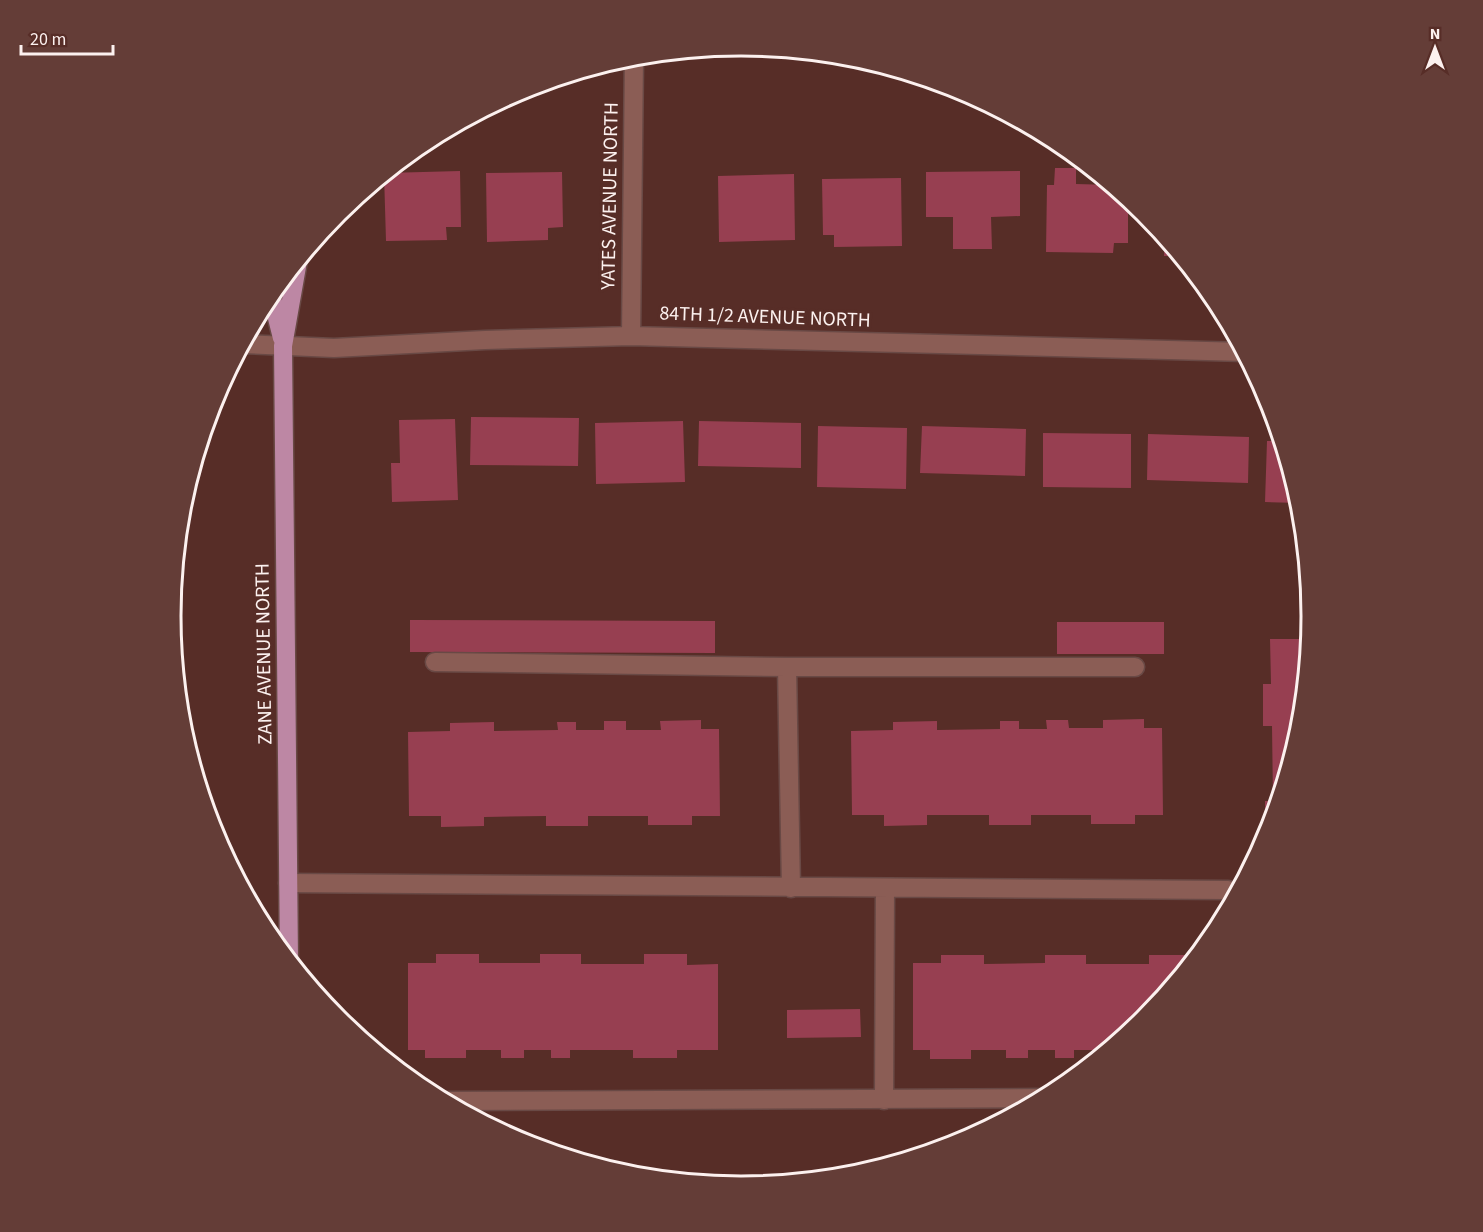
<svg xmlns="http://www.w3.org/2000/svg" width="1483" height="1232" font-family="'Source Sans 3',sans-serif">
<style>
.building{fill:#973f51}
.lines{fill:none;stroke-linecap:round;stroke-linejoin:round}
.minor-casing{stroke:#694945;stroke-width:21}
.major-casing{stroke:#694945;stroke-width:21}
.minor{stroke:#8b5d55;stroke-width:18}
.major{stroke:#bd87a4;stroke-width:18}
.labels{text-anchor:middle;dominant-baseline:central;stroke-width:6;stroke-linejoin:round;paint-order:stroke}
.street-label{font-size:20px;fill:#fcf1ef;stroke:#572d27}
.rim{fill:none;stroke:#fcf1ef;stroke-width:3}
</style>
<rect width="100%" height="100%" fill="#572d27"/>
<path class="building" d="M 1055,168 L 1076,168 L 1076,184 L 1112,185 L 1128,198 L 1128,243 L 1114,243 L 1113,253 L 1046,252 L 1047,185 L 1054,185 Z
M 460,171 L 461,227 L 446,227 L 447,240 L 386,241 L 384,174 L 386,173 Z
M 1020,171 L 1020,216 L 991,217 L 992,249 L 953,249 L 953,217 L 926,217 L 926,172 Z
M 562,172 L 563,227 L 548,228 L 548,240 L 487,242 L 486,173 Z
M 794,174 L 795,240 L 719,242 L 718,176 Z
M 901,178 L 902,246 L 834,247 L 834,235 L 823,235 L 822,179 Z
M 1165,236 L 1171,244 L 1181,256 L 1164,256 Z
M 471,417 L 579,418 L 578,466 L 470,465 Z
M 455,419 L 458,500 L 392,502 L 391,463 L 400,463 L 399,420 Z
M 683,421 L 685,482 L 596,484 L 595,423 Z
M 699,421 L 801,423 L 801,468 L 698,466 Z
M 818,426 L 907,428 L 906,489 L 817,487 Z
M 922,426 L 1026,429 L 1025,476 L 920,473 Z
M 1043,433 L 1131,434 L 1131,488 L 1043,487 Z
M 1148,434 L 1249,437 L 1248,483 L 1147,480 Z
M 1267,441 L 1282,441 L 1301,503 L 1265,502 Z
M 410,620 L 715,621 L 715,653 L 410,652 Z
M 1057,622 L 1164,622 L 1164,654 L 1057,654 Z
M 1270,639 L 1310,639 L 1301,728 L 1269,835 L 1265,842 L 1265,801 L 1273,801 L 1272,726 L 1263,726 L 1263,684 L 1271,684 Z
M 1144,719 L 1144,728 L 1162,728 L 1163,815 L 1135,815 L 1135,824 L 1091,824 L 1091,815 L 1031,815 L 1031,825 L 989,825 L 989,815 L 927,815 L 927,825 L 884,826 L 884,815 L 852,815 L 851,731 L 893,730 L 893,722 L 937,721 L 937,730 L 1000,729 L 1000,721 L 1019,721 L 1019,729 L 1047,729 L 1046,720 L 1068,720 L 1069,728 L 1103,728 L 1103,720 Z
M 701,720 L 701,729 L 719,729 L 720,816 L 692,816 L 692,825 L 648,825 L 648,816 L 588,816 L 588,826 L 546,826 L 546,816 L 484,817 L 484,826 L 441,827 L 441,816 L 409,816 L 408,732 L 450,731 L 450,723 L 494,722 L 494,731 L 558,730 L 557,722 L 576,722 L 576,730 L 604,730 L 604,721 L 626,721 L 626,730 L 661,730 L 660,721 Z
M 436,954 L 479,954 L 479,963 L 540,963 L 540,954 L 581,954 L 581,964 L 644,964 L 644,954 L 687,954 L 687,965 L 718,964 L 718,1050 L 677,1050 L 677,1058 L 633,1058 L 633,1050 L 570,1050 L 570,1058 L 551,1058 L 551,1050 L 524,1050 L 524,1058 L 501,1058 L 501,1050 L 466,1050 L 466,1058 L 425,1058 L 425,1050 L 408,1050 L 408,963 L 436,963 Z
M 941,955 L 984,955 L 984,964 L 1045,963 L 1045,955 L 1086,955 L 1086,964 L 1149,964 L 1149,955 L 1191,955 L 1191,964 L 1145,1020 L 1109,1050 L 1074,1050 L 1074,1058 L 1055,1058 L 1055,1050 L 1028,1050 L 1028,1058 L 1006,1058 L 1006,1050 L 971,1050 L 971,1059 L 930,1059 L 930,1050 L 913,1050 L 913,963 L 941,963 Z
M 860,1009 L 861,1037 L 787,1038 L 787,1010 Z"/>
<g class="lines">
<g class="minor-casing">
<path id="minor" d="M 631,336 L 634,56
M 243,344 L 334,348 L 485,340 L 631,336 L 1245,352
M 435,662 L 787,667 L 791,888
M 787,667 L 1135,667
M 288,883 L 1228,890 L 1235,898
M 884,1100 L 885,888
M 444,1101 L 1045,1098"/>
</g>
<g class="major-casing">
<path id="major" d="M 271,294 L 282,338
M 289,961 L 283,346 L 298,261"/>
</g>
<use href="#minor" class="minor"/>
<use href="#major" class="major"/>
</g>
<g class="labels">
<g class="street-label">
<text transform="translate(610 196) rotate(-89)">YATES AVENUE NORTH</text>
<text transform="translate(765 317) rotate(2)">84TH 1/2 AVENUE NORTH</text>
<text transform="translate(264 654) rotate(-91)">ZANE AVENUE NORTH</text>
</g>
</g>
<path d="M0 0H1483V1232H0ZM181 616a560 560 0 1 1 1120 0a560 560 0 1 1-1120 0Z" fill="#643d37" fill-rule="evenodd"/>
<path class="rim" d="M181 616a560 560 0 1 1 1120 0a560 560 0 1 1-1120 0Z"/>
<g transform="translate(1435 48)" stroke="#572d27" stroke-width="4.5" paint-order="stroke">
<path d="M0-4.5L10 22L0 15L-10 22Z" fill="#fcf1ef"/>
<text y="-9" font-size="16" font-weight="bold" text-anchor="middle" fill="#fcf1ef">N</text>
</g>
<path d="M21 45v9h92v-9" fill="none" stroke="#fcf1ef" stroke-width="3"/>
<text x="30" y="45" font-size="18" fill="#fcf1ef" stroke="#572d27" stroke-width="4.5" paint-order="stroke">20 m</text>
</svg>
